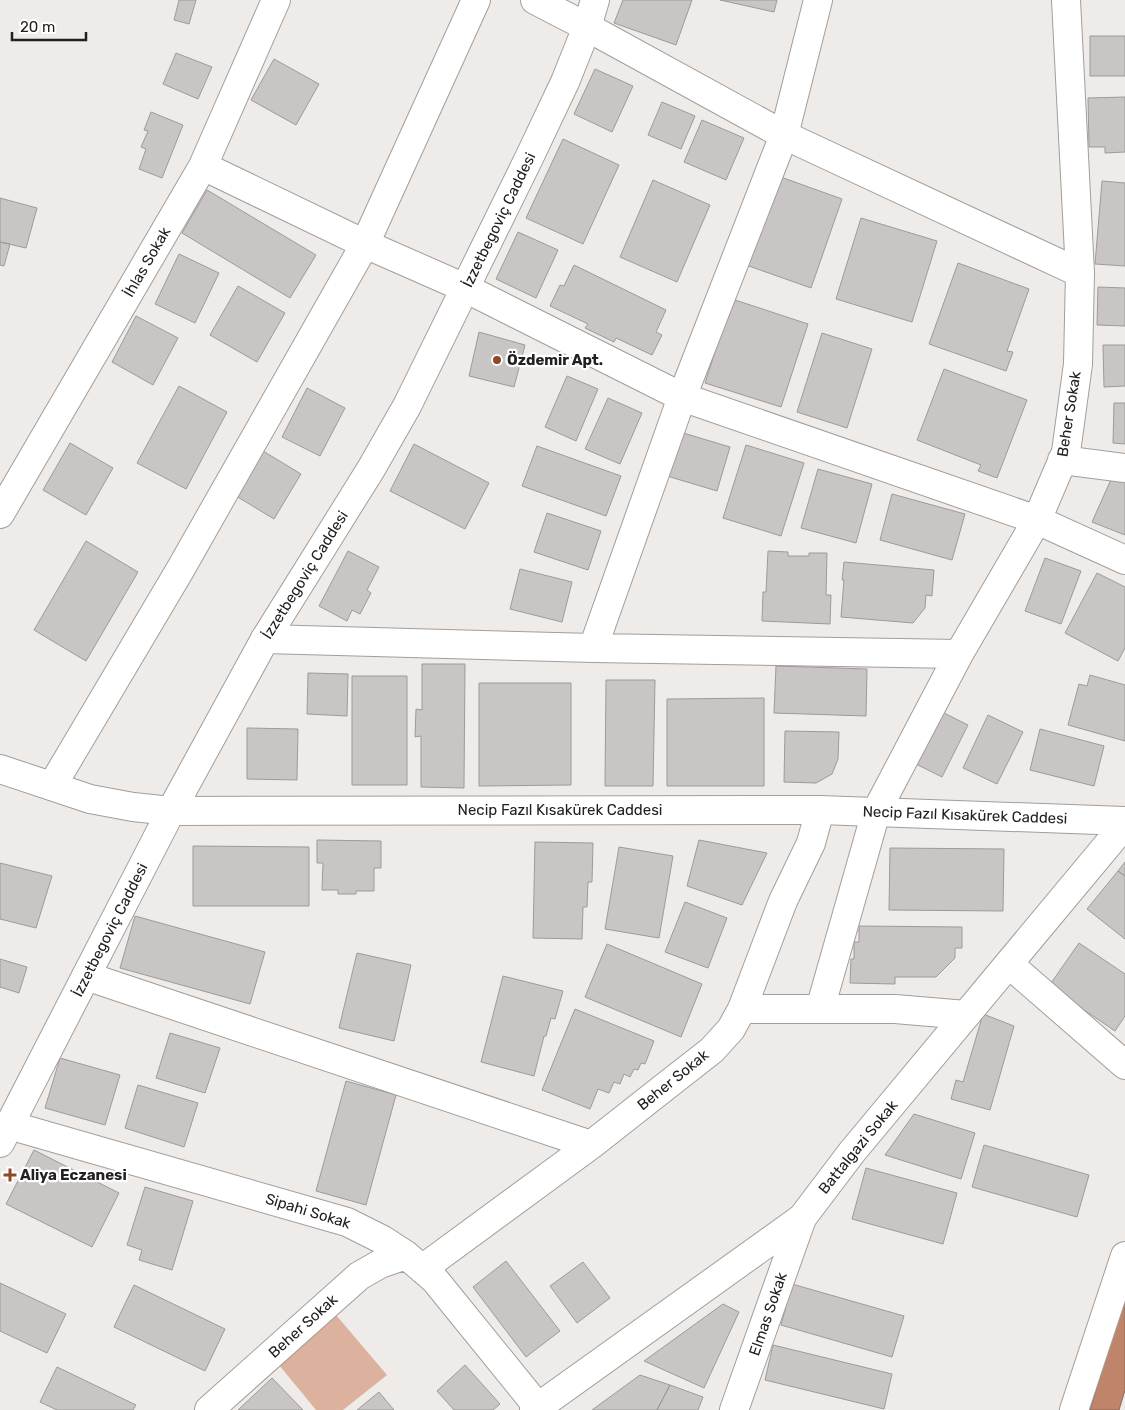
<svg xmlns="http://www.w3.org/2000/svg" width="1125" height="1410" font-family="Rubik,sans-serif">
<style>
.green{fill:#dcb19e}
.water{fill:#bf856b;stroke:#906754}
.building{fill:#c9c5c4;stroke:#9d9a98}
.lines{fill:none;stroke-linecap:round;stroke-linejoin:round}
.minor-casing{stroke:#a19e9c;stroke-width:30}
.tertiary-casing{stroke:#a19e9c;stroke-width:30}
.minor{stroke:#fff;stroke-width:28}
.tertiary{stroke:#fff;stroke-width:28}
.poi-dot{fill:#8f4824;stroke:#fff;stroke-width:2}
.labels{text-anchor:middle;dominant-baseline:central;stroke-width:4.5;stroke-linejoin:round;paint-order:stroke}
.street-label{font-size:15px;fill:#222020;stroke:#fff}
.poi-label{font-size:15px;font-weight:bold;fill:#222020;stroke:#fff;text-anchor:start}
</style>
<rect width="100%" height="100%" fill="#eeebe9"/>
<path class="green" d="M 336,1315 L 387,1375 L 343,1410 L 316,1410 L 279,1365 Z"/>
<path class="water" d="M 1125,1295 L 1125,1390 L 1119,1410 L 1090,1410 Z"/>
<path class="building" d="M 179,0 L 196,0 L 189,24 L 174,20 Z
M 623,0 L 692,0 L 676,45 L 614,23 Z
M 720,0 L 777,0 L 774,12 Z
M 1090,36 L 1125,36 L 1125,76 L 1090,76 Z
M 176,53 L 212,67 L 198,99 L 163,84 Z
M 274,59 L 319,84 L 296,125 L 251,100 Z
M 595,69 L 633,86 L 612,132 L 574,114 Z
M 1125,97 L 1125,152 L 1105,153 L 1105,147 L 1089,147 L 1088,98 Z
M 662,102 L 695,116 L 681,149 L 648,135 Z
M 151,112 L 183,125 L 162,178 L 139,169 L 146,149 L 141,147 L 148,131 L 144,130 Z
M 702,120 L 744,138 L 726,180 L 684,162 Z
M 563,139 L 619,165 L 583,244 L 526,218 Z
M 778,176 L 842,199 L 811,288 L 746,265 Z
M 653,180 L 710,205 L 677,282 L 620,257 Z
M 1102,181 L 1125,183 L 1125,266 L 1095,264 Z
M 207,190 L 316,255 L 290,298 L 182,233 Z
M 0,198 L 37,208 L 26,248 L 0,242 Z
M 861,218 L 937,241 L 912,322 L 836,299 Z
M 518,232 L 558,250 L 536,298 L 496,279 Z
M 0,242 L 10,244 L 4,266 L 0,265 Z
M 179,254 L 219,273 L 195,323 L 155,304 Z
M 958,263 L 1029,289 L 1007,351 L 1013,352 L 1006,371 L 929,344 Z
M 574,265 L 666,310 L 656,332 L 662,335 L 652,355 L 616,338 L 614,342 L 585,328 L 588,324 L 550,306 L 560,285 L 564,286 Z
M 238,286 L 285,313 L 257,362 L 210,335 Z
M 1098,287 L 1125,288 L 1125,326 L 1097,325 Z
M 732,299 L 808,324 L 781,407 L 705,383 Z
M 136,316 L 178,338 L 153,385 L 112,362 Z
M 479,332 L 525,345 L 514,387 L 469,376 Z
M 822,333 L 872,349 L 847,428 L 797,412 Z
M 1103,345 L 1125,345 L 1125,386 L 1104,387 Z
M 944,369 L 1027,400 L 997,478 L 978,471 L 981,465 L 917,440 Z
M 567,376 L 598,389 L 576,441 L 545,427 Z
M 179,386 L 227,412 L 186,489 L 137,463 Z
M 307,388 L 345,408 L 320,456 L 282,437 Z
M 608,398 L 642,413 L 620,464 L 585,449 Z
M 1114,403 L 1125,403 L 1125,444 L 1113,443 Z
M 680,432 L 730,447 L 717,491 L 667,476 Z
M 70,443 L 113,468 L 86,515 L 43,490 Z
M 414,444 L 489,483 L 465,529 L 390,491 Z
M 746,445 L 804,463 L 781,536 L 723,518 Z
M 537,446 L 621,476 L 606,516 L 522,486 Z
M 263,451 L 301,474 L 274,519 L 236,496 Z
M 818,469 L 872,484 L 856,543 L 801,528 Z
M 1113,475 L 1125,480 L 1125,535 L 1092,522 Z
M 892,494 L 965,514 L 952,560 L 880,540 Z
M 547,513 L 601,531 L 588,570 L 534,552 Z
M 86,541 L 138,572 L 86,661 L 34,630 Z
M 348,551 L 379,567 L 367,590 L 371,593 L 360,614 L 352,610 L 347,621 L 319,606 Z
M 768,551 L 788,552 L 788,556 L 809,556 L 809,553 L 827,553 L 826,595 L 831,595 L 830,624 L 762,621 L 763,592 L 766,592 Z
M 1045,558 L 1081,571 L 1061,624 L 1025,611 Z
M 844,562 L 934,570 L 932,596 L 926,595 L 925,608 L 913,623 L 841,617 L 844,580 L 842,580 Z
M 520,569 L 572,582 L 562,622 L 510,609 Z
M 1097,573 L 1125,587 L 1125,648 L 1118,661 L 1065,633 Z
M 422,664 L 465,664 L 464,788 L 421,787 L 421,736 L 415,737 L 416,709 L 422,710 Z
M 776,666 L 867,669 L 866,716 L 774,713 Z
M 308,673 L 348,674 L 347,716 L 307,714 Z
M 1090,675 L 1125,685 L 1125,741 L 1068,725 L 1079,684 L 1087,686 Z
M 352,676 L 407,676 L 407,785 L 352,785 Z
M 606,680 L 655,680 L 653,786 L 605,786 Z
M 479,683 L 571,683 L 571,785 L 479,786 Z
M 764,698 L 764,786 L 667,786 L 667,699 Z
M 936,709 L 968,725 L 942,777 L 910,761 Z
M 988,715 L 1023,732 L 997,784 L 963,768 Z
M 247,728 L 298,729 L 297,780 L 247,779 Z
M 1040,729 L 1104,746 L 1094,786 L 1030,770 Z
M 785,731 L 839,732 L 838,759 L 832,774 L 816,783 L 784,782 Z
M 317,840 L 381,841 L 381,868 L 374,868 L 374,891 L 356,891 L 356,894 L 338,894 L 338,890 L 322,890 L 323,863 L 317,863 Z
M 699,840 L 767,853 L 742,905 L 687,886 Z
M 535,842 L 593,843 L 592,882 L 588,882 L 587,907 L 583,907 L 582,939 L 533,938 Z
M 193,846 L 309,847 L 309,906 L 193,906 Z
M 619,847 L 673,856 L 659,938 L 605,929 Z
M 890,848 L 1004,849 L 1003,911 L 889,910 Z
M 1125,862 L 1125,876 L 1118,871 Z
M 0,863 L 52,876 L 36,928 L 0,919 Z
M 1118,871 L 1125,876 L 1125,939 L 1087,909 Z
M 685,902 L 727,918 L 708,968 L 665,952 Z
M 135,916 L 265,952 L 250,1004 L 120,968 Z
M 859,926 L 962,927 L 962,948 L 955,948 L 955,958 L 936,977 L 895,977 L 895,984 L 850,983 L 851,959 L 854,959 L 854,942 L 859,942 Z
M 1079,943 L 1125,974 L 1125,1016 L 1115,1031 L 1049,986 Z
M 607,944 L 702,984 L 681,1037 L 585,997 Z
M 357,953 L 411,965 L 394,1041 L 339,1028 Z
M 0,959 L 27,967 L 19,993 L 0,987 Z
M 503,976 L 563,991 L 555,1019 L 551,1018 L 546,1036 L 544,1036 L 534,1076 L 481,1062 Z
M 575,1009 L 654,1041 L 645,1064 L 641,1063 L 638,1070 L 634,1069 L 630,1077 L 624,1074 L 620,1084 L 614,1082 L 609,1093 L 598,1089 L 590,1109 L 542,1090 Z
M 983,1014 L 1014,1026 L 990,1110 L 951,1099 L 956,1080 L 963,1082 Z
M 170,1033 L 220,1048 L 205,1093 L 156,1078 Z
M 60,1058 L 120,1075 L 105,1125 L 45,1108 Z
M 346,1081 L 396,1095 L 366,1205 L 316,1191 Z
M 138,1085 L 198,1103 L 184,1147 L 125,1128 Z
M 914,1114 L 975,1133 L 961,1179 L 885,1155 Z
M 984,1145 L 1089,1175 L 1077,1217 L 972,1187 Z
M 34,1150 L 119,1193 L 92,1247 L 6,1204 Z
M 866,1168 L 957,1193 L 943,1244 L 852,1219 Z
M 145,1187 L 193,1201 L 172,1270 L 139,1260 L 142,1250 L 127,1245 Z
M 506,1261 L 560,1331 L 526,1357 L 473,1287 Z
M 583,1262 L 610,1298 L 577,1323 L 550,1286 Z
M 0,1283 L 66,1314 L 47,1353 L 0,1331 Z
M 792,1284 L 904,1316 L 892,1357 L 781,1325 Z
M 134,1285 L 225,1329 L 205,1371 L 114,1327 Z
M 723,1304 L 739,1312 L 704,1388 L 644,1361 Z
M 773,1345 L 892,1374 L 884,1409 L 765,1380 Z
M 465,1365 L 500,1404 L 493,1410 L 454,1410 L 437,1391 Z
M 57,1367 L 136,1405 L 133,1410 L 57,1410 L 40,1402 Z
M 640,1375 L 670,1385 L 657,1410 L 592,1410 Z
M 272,1378 L 303,1410 L 238,1410 Z
M 670,1385 L 703,1397 L 698,1410 L 657,1410 Z
M 379,1392 L 394,1410 L 357,1410 Z"/>
<g class="lines">
<g class="minor-casing">
<path id="minor" d="M 535,0 L 587,27 L 784,135 L 1080,273
M 203,166 L 365,244 L 465,288 L 682,397 L 1037,520 L 1125,560
M 1062,460 L 1125,468
M 0,514 L 203,166 L 276,0
M 265,639 L 593,648 L 959,654
M 593,648 L 682,397 L 784,135 L 818,0
M 52,786 L 180,570 L 365,244 L 476,0
M 1009,964 L 1125,1065
M 86,976 L 591,1145
M 742,1009 L 895,1009 L 966,1015
M 820,1009 L 876,812 L 959,654 L 1037,520 L 1066,452 L 1078,364 L 1080,273 L 1066,0
M 9,1125 L 347,1222 L 383,1240 L 406,1255 L 435,1280 L 538,1407
M 422,1269 L 591,1145 L 666,1086 L 712,1050 L 731,1029 L 742,1009 L 783,901 L 811,843 L 820,810
M 209,1410 L 359,1276 L 380,1264 L 406,1255
M 734,1410 L 802,1218
M 1074,1410 L 1125,1256"/>
</g>
<g class="tertiary-casing">
<path id="tertiary" d="M 0,769 L 90,799 L 133,807 L 171,811 L 820,810 L 1125,821
M 0,1143 L 171,811 L 265,639 L 371,469 L 407,406 L 529,158 L 565,82 L 587,27 L 595,0
M 534,1410 L 802,1218 L 852,1152 L 1125,824"/>
</g>
<use href="#minor" class="minor"/>
<use href="#tertiary" class="tertiary"/>
</g>
<g class="poi-dot">
<circle cx="497" cy="360" r="5"/>
<path d="M7.5 1167.5h5v5h5v5h-5v5h-5v-5h-5v-5h5z"/>
</g>
<g class="labels">
<g class="street-label">
<text transform="translate(499 220) rotate(-64)">İzzetbegoviç Caddesi</text>
<text transform="translate(147 262) rotate(-60)">İhlas Sokak</text>
<text transform="translate(1069 414) rotate(-81)">Beher Sokak</text>
<text transform="translate(305 575) rotate(-58)">İzzetbegoviç Caddesi</text>
<text x="560" y="810">Necip Fazıl Kısakürek Caddesi</text>
<text transform="translate(965 815) rotate(2)">Necip Fazıl Kısakürek Caddesi</text>
<text transform="translate(110 930) rotate(-63)">İzzetbegoviç Caddesi</text>
<text transform="translate(673 1080) rotate(-39)">Beher Sokak</text>
<text transform="translate(858 1147) rotate(-51)">Battalgazi Sokak</text>
<text transform="translate(308 1211) rotate(17)">Sipahi Sokak</text>
<text transform="translate(768 1314) rotate(-71)">Elmas Sokak</text>
<text transform="translate(303 1326) rotate(-42)">Beher Sokak</text>
</g>
<g class="poi-label">
<text x="507" y="360">Özdemir Apt.</text>
<text x="20" y="1175">Aliya Eczanesi</text>
</g>
</g>
<path d="M12 32v8h74v-8" fill="none" stroke="#222020" stroke-width="2.5"/>
<text x="20" y="32" font-size="15" fill="#222020" stroke="#ffffff" stroke-width="4" paint-order="stroke">20 m</text>
</svg>
